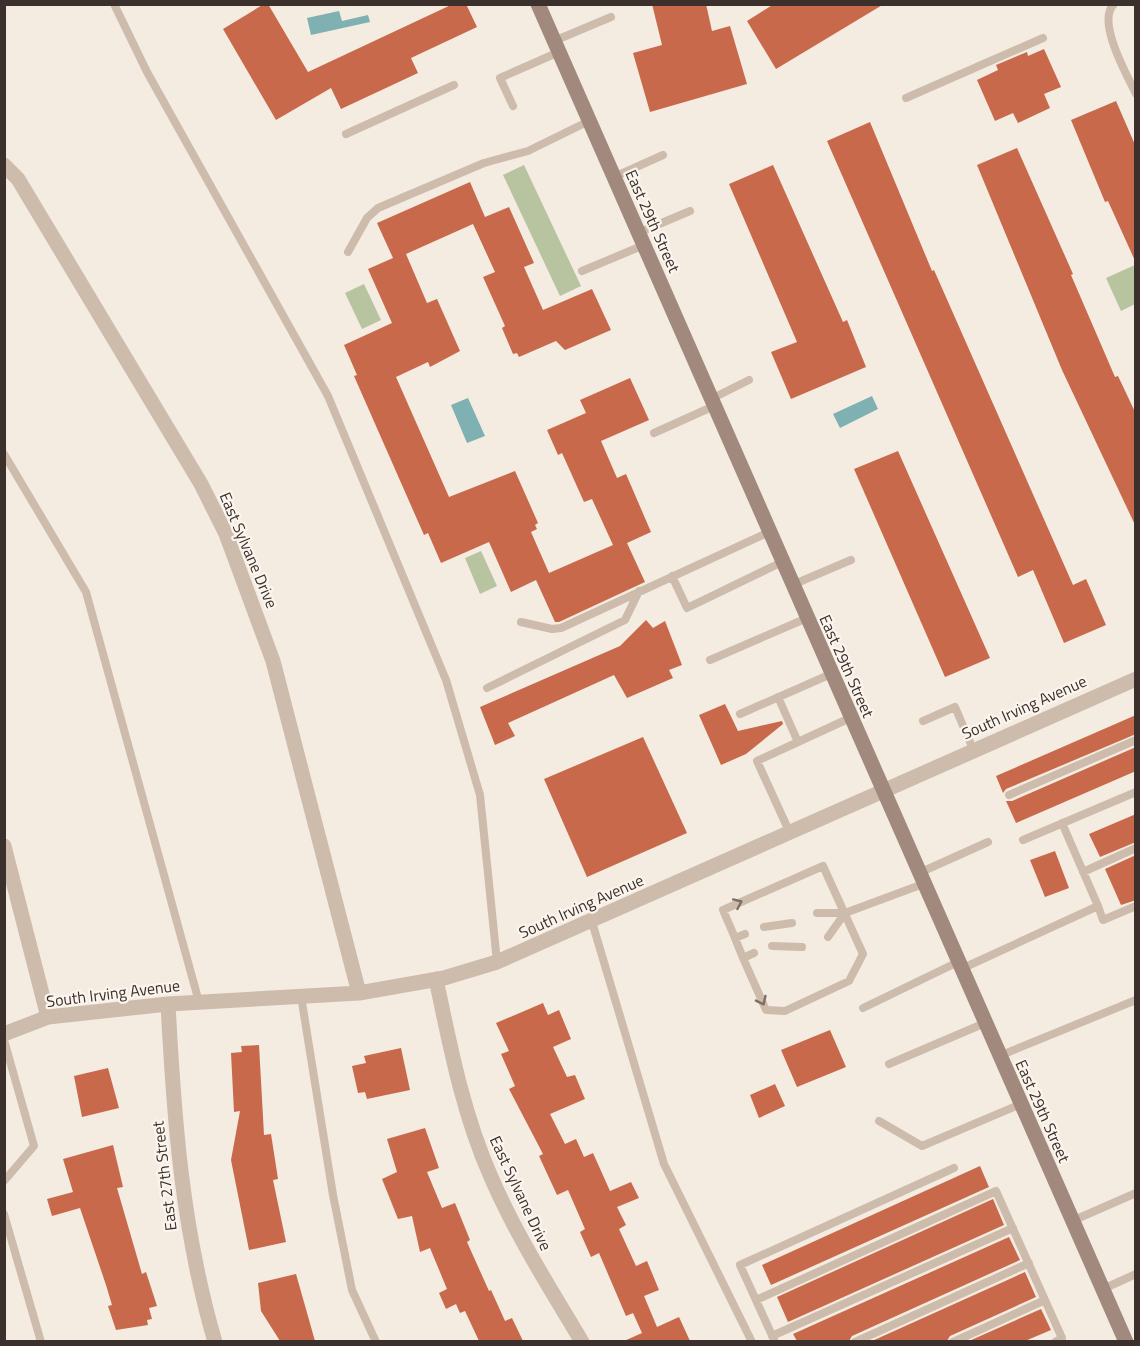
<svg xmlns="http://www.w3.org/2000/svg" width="1140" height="1346" font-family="'Titillium Web',sans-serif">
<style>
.green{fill:#b8c4a0}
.water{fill:#7fb0b2}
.building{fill:#c8694b}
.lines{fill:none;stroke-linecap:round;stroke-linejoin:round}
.lane{stroke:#cdbbac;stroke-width:8}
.street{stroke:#cdbbac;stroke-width:15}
.secondary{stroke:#a18a7d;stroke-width:15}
.oneway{stroke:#7d6f65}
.labels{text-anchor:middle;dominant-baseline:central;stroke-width:4.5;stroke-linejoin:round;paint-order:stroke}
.street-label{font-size:16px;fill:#3b302b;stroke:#fbf5ee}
</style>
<rect width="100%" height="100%" fill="#f4ebe1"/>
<path class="green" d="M 524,165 L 581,286 L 560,296 L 503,175 Z
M 1135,265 L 1135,304 L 1121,311 L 1106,278 Z
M 364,284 L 381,320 L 362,329 L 345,293 Z
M 481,551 L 497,586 L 480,594 L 465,558 Z"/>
<path class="water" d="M 339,11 L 342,21 L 368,15 L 370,22 L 311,35 L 307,18 Z
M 872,396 L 878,409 L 840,428 L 833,414 Z
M 468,398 L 485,436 L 467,443 L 451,405 Z"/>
<path class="building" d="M 264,4 L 268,4 L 308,72 L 453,4 L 466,4 L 477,27 L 411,58 L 418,73 L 341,109 L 331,88 L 276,120 L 223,29 Z
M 652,4 L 706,4 L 712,31 L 730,26 L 747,84 L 650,112 L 633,53 L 662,45 Z
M 774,4 L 884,4 L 776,69 L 747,21 Z
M 1044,49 L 1061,87 L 1044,94 L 1050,108 L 1018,123 L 1013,113 L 995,121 L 977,80 L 998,70 L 996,65 L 1027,52 L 1028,56 Z
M 1116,101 L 1136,147 L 1136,263 L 1108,201 L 1105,202 L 1071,120 Z
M 870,122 L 932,271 L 934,270 L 1073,585 L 1086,579 L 1106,625 L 1064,643 L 1033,570 L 1018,577 L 827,141 Z
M 1017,148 L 1073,274 L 1071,275 L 1115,377 L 1118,376 L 1136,414 L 1136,527 L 1062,370 L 977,165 Z
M 773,165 L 843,322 L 847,320 L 866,367 L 791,399 L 771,352 L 797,342 L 729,184 Z
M 470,182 L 485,217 L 509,207 L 534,263 L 524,267 L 543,310 L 592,289 L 611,330 L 565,350 L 556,341 L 519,357 L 517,353 L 513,354 L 502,328 L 505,326 L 483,277 L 495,272 L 473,224 L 406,254 L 427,303 L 437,299 L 460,351 L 430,367 L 428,362 L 396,377 L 449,497 L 515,471 L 538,523 L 535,525 L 537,529 L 531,532 L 549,573 L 613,545 L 592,499 L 584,502 L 562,453 L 558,455 L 547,430 L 586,413 L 580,400 L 630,378 L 649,420 L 601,441 L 617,478 L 626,474 L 651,532 L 627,543 L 645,582 L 559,622 L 555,622 L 536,580 L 511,592 L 489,542 L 441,563 L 428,533 L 424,535 L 354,376 L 357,375 L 344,345 L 392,323 L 368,269 L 393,258 L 377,223 Z
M 898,451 L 990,658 L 945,677 L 854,469 Z
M 646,620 L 653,628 L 665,621 L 682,665 L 669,670 L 673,678 L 627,698 L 614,675 L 508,723 L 515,736 L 495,745 L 480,707 L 620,646 Z
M 725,704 L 738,731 L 782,721 L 783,724 L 746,754 L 721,765 L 699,715 Z
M 1136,715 L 1136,734 L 1006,789 L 1003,793 L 996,776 Z
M 643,737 L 687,833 L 587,877 L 544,779 Z
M 1136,747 L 1136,771 L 1016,823 L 1006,801 L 1012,801 Z
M 1136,814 L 1136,842 L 1100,857 L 1089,834 Z
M 1055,851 L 1069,888 L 1045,897 L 1030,860 Z
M 1136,855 L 1136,900 L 1121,905 L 1105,869 Z
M 543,1003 L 548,1015 L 559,1010 L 571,1039 L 553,1047 L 567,1077 L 575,1075 L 585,1099 L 550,1114 L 565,1144 L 576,1139 L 584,1157 L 593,1153 L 610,1191 L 631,1182 L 639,1198 L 617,1207 L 626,1225 L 619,1229 L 636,1266 L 647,1261 L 659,1290 L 644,1296 L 657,1327 L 679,1317 L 690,1341 L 624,1341 L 642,1333 L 633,1313 L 626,1316 L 599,1253 L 591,1257 L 580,1232 L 585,1229 L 568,1190 L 557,1195 L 539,1156 L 543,1154 L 509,1089 L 515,1086 L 501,1054 L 509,1051 L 496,1023 Z
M 830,1030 L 846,1067 L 797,1087 L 781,1050 Z
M 259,1045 L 264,1135 L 271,1134 L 278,1179 L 273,1180 L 286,1242 L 249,1250 L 231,1160 L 240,1111 L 234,1112 L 231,1053 L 242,1052 L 241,1046 Z
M 401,1048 L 410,1090 L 367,1099 L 365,1092 L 358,1093 L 352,1066 L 366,1063 L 364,1056 Z
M 108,1068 L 119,1108 L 82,1117 L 74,1076 Z
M 775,1084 L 785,1106 L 759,1118 L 750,1095 Z
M 425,1128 L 439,1168 L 427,1172 L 442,1208 L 455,1203 L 470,1240 L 467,1242 L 489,1291 L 491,1290 L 505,1321 L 512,1318 L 523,1341 L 479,1341 L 465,1311 L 460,1313 L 456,1304 L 446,1309 L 439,1293 L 447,1289 L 430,1248 L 420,1252 L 412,1216 L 398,1219 L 382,1179 L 397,1172 L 387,1139 Z
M 113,1145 L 123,1187 L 117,1188 L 142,1274 L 146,1272 L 157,1306 L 149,1308 L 152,1319 L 147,1320 L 148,1325 L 116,1330 L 108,1306 L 112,1305 L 106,1285 L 80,1208 L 52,1216 L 47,1199 L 73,1192 L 63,1159 Z
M 980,1166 L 989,1187 L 771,1285 L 762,1265 Z
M 993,1199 L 1004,1225 L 788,1322 L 777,1297 Z
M 1009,1237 L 1020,1260 L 852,1336 L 849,1341 L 797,1341 L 793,1334 Z
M 1025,1272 L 1036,1297 L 950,1336 L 947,1341 L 872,1341 Z
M 296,1274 L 315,1341 L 280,1341 L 261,1311 L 258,1283 Z
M 1041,1309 L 1051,1330 L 1025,1341 L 969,1341 Z"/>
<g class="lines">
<path class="lane" d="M 114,4 L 147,72 L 328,396 L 446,680 L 480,795 L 497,962
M 1114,4 C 1096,21 1127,75 1136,94
M 554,41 L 611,17
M 906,98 L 1043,38
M 513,106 L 500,78 L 559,52
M 346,134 L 454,85
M 614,177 L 663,155
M 638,233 L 690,211
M 348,252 L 367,218 L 378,208 L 484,163 L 528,151 L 589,121
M 582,271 L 644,245
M 711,399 L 749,380
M 654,433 L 714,406
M 4,454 L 86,592 L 199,1002
M 672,576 L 687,608 L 782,562
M 792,585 L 851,560
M 521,622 L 552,629 L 561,628 L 769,532
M 710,660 L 807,618
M 487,688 L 625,620 L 639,591
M 778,697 L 798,742 L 850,718
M 740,714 L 831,674
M 923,721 L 955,707 L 973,749
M 1009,795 L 1136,740
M 1062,823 L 1098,906
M 789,831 L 757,761 L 798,742
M 1023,840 L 1136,792
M 1083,872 L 1136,848
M 919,873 L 988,842
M 817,913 L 845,913 L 923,884
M 592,922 L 664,1164 L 752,1342
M 764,927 L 792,923
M 745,934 L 735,938 L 723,910 L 823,866 L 863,954 L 849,981 L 785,1011 L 766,1010 L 743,958 L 754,953
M 828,937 L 845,913
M 735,938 L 743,958
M 772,946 L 802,947
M 961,969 L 1098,906 L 1103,920 L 1136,906
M 301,996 L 333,1195 L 352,1290 L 376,1342
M 863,1008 L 958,962
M 4,1040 L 34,1146 L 4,1181
M 999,1056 L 1136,1000
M 889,1064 L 985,1023
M 879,1121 L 922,1146 L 1021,1104
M 4,1214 L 41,1342
M 1072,1221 L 1136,1193
M 1103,1289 L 1136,1274
M 756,1300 L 996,1191 L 1062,1338 L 1055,1342
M 772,1336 L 1013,1228
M 775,1342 L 740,1265 L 954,1168
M 855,1342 L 1029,1263
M 953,1342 L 1045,1300"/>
<path class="street" d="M 4,165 L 18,179 L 201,484 L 226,534 L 273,661 L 359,993
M 4,846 L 48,1017
M 436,979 C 450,1046 463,1114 491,1177 C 516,1235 550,1288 582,1342
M 168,1004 C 174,1120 182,1229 215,1342
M 4,1034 L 48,1017 L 168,1004 L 359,993 L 444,978 L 497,962 L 1136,679"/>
<path class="secondary" d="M 538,4 L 1126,1342"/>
</g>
<defs><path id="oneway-chevron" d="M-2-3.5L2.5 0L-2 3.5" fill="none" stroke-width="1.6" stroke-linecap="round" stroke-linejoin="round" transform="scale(1.5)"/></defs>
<g class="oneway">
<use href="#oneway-chevron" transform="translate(738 903) rotate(-24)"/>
<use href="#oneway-chevron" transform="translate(762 1001) rotate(64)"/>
</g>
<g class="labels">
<g class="street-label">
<text transform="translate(653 221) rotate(66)">East 29th Street</text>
<text transform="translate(249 550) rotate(67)">East Sylvane Drive</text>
<text transform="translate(847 666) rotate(66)">East 29th Street</text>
<text transform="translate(1024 707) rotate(-24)">South Irving Avenue</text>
<text transform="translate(581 906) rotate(-24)">South Irving Avenue</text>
<text transform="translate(113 993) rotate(-7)">South Irving Avenue</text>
<text transform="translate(1043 1111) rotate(66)">East 29th Street</text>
<text transform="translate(164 1176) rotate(-97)">East 27th Street</text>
<text transform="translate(521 1193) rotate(65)">East Sylvane Drive</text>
</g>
</g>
<rect width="1140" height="1346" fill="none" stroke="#3b302b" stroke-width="12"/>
</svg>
